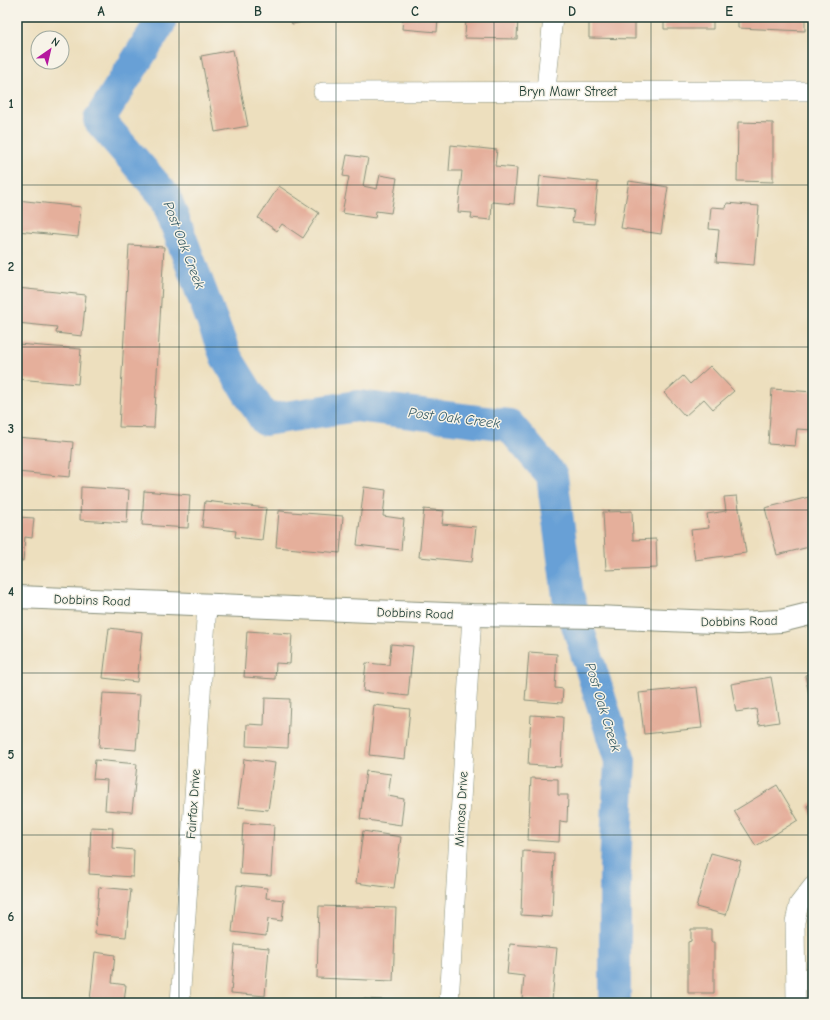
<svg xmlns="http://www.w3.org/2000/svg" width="830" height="1020" font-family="'Comic Neue',sans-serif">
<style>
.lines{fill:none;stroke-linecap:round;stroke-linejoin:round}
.river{stroke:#68a0d6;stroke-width:32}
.building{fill:#e5af9b}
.minor-casing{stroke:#868e79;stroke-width:20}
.tertiary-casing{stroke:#868e79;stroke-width:24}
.minor{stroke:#fff;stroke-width:19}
.tertiary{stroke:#fff;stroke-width:22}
.grid{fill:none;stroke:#1f3d34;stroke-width:1;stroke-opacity:0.55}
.labels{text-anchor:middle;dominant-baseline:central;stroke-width:3;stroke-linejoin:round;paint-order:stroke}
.street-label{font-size:13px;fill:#1f3d34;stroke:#f7f3e8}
.water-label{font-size:14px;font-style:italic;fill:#355b65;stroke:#f7f3e8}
.neatline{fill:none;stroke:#1f3d34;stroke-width:1.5}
.grid-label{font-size:13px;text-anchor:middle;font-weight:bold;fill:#1f3d34}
</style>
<rect width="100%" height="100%" fill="#f7f3e8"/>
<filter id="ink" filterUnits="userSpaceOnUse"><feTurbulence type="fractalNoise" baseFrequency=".025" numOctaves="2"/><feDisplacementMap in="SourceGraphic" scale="8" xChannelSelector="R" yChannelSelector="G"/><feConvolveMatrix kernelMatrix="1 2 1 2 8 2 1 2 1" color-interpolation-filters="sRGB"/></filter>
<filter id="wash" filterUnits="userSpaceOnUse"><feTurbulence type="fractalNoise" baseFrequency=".012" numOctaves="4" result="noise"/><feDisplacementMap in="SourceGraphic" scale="16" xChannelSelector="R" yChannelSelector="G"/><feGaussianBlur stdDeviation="0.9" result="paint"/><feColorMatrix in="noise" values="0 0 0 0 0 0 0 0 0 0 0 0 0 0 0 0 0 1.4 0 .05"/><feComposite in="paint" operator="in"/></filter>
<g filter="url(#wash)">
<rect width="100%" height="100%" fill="#eddfbe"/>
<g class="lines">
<path class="river" d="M 157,17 L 160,23 L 99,120 L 165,196 L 226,357 L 265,420 L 357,406 L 509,425 L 552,476 L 568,596 L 620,761 L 615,867 L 615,1003"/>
</g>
<g id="blocks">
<path class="building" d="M 290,17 L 324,17 L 324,18 L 292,24 Z
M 403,17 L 438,17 L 437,32 L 402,29 Z
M 466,17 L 518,17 L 517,39 L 465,38 Z
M 589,17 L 635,17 L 635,39 L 589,38 Z
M 664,17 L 713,17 L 713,29 L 664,29 Z
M 738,17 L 805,17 L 805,31 L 738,28 Z
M 233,50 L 248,126 L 215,132 L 201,56 Z
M 738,122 L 773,123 L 773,182 L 737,181 Z
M 451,145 L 497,150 L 495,166 L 517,168 L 514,204 L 492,202 L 491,220 L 471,218 L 472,213 L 458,212 L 462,171 L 449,171 Z
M 347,155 L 368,158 L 363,186 L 377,189 L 380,175 L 397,178 L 391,213 L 376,211 L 375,218 L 342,213 L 349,177 L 343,176 Z
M 540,176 L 598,182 L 594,224 L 572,222 L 574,210 L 537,206 Z
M 629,181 L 668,187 L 661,234 L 621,228 Z
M 279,186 L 319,213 L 303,238 L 282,224 L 277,231 L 258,218 Z
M 17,200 L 81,207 L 78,237 L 17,231 Z
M 727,203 L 759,206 L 754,265 L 716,262 L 719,230 L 709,229 L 711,207 L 726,208 Z
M 129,245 L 164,247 L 154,428 L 119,427 Z
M 17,288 L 86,295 L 82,336 L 56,333 L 57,327 L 17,323 Z
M 17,344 L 81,349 L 78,384 L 17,379 Z
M 710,366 L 734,391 L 713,409 L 704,399 L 685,416 L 664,393 L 683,376 L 690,384 Z
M 772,389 L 813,392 L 813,430 L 797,429 L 795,446 L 768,444 Z
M 17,437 L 73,442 L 70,477 L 17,472 Z
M 81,487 L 129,490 L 127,523 L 80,520 Z
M 364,487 L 386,490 L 383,516 L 404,519 L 401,550 L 357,545 Z
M 144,491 L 190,495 L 188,528 L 142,525 Z
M 737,496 L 746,553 L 695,560 L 691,530 L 709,528 L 707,514 L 726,511 L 724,497 Z
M 813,496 L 813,546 L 777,555 L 765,508 Z
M 205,501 L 266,508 L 262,540 L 235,537 L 236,531 L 202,527 Z
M 424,509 L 444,511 L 442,524 L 476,527 L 472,562 L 419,557 Z
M 279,511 L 343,516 L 340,553 L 276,547 Z
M 632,511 L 633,540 L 656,539 L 657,568 L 606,570 L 603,512 Z
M 17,517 L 34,518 L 32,538 L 25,537 L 23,561 L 17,560 Z
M 109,628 L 142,632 L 137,682 L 103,678 Z
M 247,631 L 292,634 L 290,664 L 276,663 L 275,679 L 244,677 Z
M 17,638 L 20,639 L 19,649 L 17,649 Z
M 391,644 L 413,646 L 408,696 L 363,691 L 366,663 L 389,665 Z
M 529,652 L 557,654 L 555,688 L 563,689 L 562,703 L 525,700 Z
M 813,673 L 813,709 L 812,709 L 805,675 Z
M 771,677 L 779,722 L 759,725 L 756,709 L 736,712 L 731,684 Z
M 697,687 L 702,728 L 644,734 L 639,693 Z
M 103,693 L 140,695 L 136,750 L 99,747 Z
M 265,698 L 290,699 L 288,748 L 246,746 L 247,724 L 264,725 Z
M 374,705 L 410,709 L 405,759 L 369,755 Z
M 531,715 L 563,717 L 561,767 L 528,765 Z
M 244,759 L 275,763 L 268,810 L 238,807 Z
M 95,760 L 137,764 L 132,812 L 105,810 L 107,780 L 93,779 Z
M 366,771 L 391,774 L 388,796 L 404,799 L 401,825 L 360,819 Z
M 531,778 L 558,779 L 558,795 L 568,795 L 567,822 L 560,821 L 559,842 L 528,840 Z
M 777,785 L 798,820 L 756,846 L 734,811 Z
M 813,802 L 813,817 L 807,806 Z
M 243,823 L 274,825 L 271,876 L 240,874 Z
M 91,827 L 113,828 L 112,848 L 134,850 L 133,877 L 89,874 Z
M 363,831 L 401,837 L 394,888 L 356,883 Z
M 523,851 L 554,853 L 552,917 L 521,915 Z
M 711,853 L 741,861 L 726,915 L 696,907 Z
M 237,885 L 267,888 L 266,898 L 284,900 L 282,921 L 268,919 L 266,936 L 232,932 Z
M 99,887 L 131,890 L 126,937 L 95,934 Z
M 319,906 L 396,908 L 393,981 L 317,978 Z
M 691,929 L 711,929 L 711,942 L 714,942 L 714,993 L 688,993 L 688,942 L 691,941 Z
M 510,944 L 557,948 L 552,1001 L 522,999 L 524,976 L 507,974 Z
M 235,945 L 269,948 L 265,996 L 231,993 Z
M 95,952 L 115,955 L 112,983 L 126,985 L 124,1003 L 90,1000 Z
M 362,999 L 385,1000 L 385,1003 L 362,1003 Z"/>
</g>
</g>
<g filter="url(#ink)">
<use href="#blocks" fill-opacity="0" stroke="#868e79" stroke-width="1"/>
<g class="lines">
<g class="minor-casing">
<path id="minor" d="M 546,90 L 553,17
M 323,92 L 813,91
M 180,1003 L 207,605
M 449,1003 L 472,615
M 796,1003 L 795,922 L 799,904 L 813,886"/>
</g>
<g class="tertiary-casing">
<path id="tertiary" d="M 17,597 L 472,615 L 596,617 L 738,623 L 781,621 L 813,613"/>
</g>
<use href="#minor" class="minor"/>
<use href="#tertiary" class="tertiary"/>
</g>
</g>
<path class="grid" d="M 179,17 L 179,1003M 336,17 L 336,1003M 494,17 L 494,1003M 651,17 L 651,1003M 17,185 L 813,185M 17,347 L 813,347M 17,510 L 813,510M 17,673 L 813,673M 17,835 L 813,835"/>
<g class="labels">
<g class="street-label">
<text x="568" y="91">Bryn Mawr Street</text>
<text transform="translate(92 600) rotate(2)">Dobbins Road</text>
<text transform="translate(415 613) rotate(2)">Dobbins Road</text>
<text transform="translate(739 621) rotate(-1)">Dobbins Road</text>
<text transform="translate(193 804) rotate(-86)">Fairfax Drive</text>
<text transform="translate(461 809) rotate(-87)">Mimosa Drive</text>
</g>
<g class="water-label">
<text transform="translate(184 245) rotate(69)">Post Oak Creek</text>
<text transform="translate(454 418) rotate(7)">Post Oak Creek</text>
<text transform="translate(603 707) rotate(73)">Post Oak Creek</text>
</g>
</g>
<rect width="830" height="1020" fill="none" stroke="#f7f3e8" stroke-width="44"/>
<g transform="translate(50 50) rotate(34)"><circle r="19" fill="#f7f3e8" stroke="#a1aaa0"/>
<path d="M0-3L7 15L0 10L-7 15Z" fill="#b5179e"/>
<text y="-6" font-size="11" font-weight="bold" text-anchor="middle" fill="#1f3d34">N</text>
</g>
<rect x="22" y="22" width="786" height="976" class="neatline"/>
<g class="grid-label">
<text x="101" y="16">A</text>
<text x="258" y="16">B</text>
<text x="415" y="16">C</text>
<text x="572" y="16">D</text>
<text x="729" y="16">E</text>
<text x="11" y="108">1</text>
<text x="11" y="271">2</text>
<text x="11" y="433">3</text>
<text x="11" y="596">4</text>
<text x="11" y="759">5</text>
<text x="11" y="921">6</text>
</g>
</svg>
